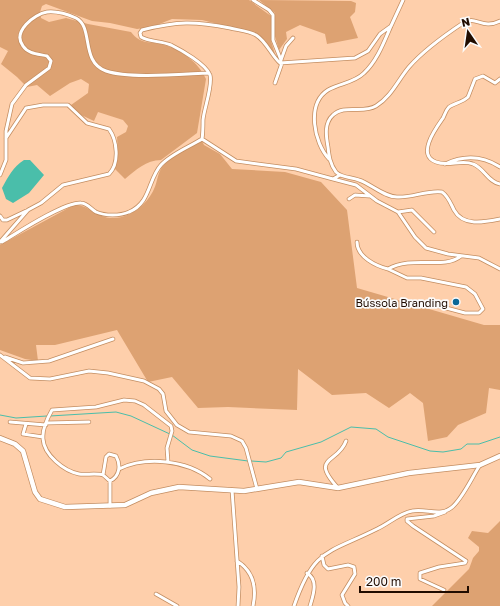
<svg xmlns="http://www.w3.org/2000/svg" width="500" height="606" font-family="'Golos Text',sans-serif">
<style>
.green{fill:#dda272}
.water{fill:#4abeaa}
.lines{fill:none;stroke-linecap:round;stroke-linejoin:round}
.stream{stroke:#4abeaa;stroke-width:1}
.street-casing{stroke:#c38d61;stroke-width:4.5}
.secondary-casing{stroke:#c38d61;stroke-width:6}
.street{stroke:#fff;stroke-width:3}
.secondary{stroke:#fff;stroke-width:4.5}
.poi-dot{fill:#0b6797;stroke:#fbfbfb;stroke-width:1.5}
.labels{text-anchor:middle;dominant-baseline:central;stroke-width:3.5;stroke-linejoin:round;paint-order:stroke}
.poi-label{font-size:11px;fill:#200c00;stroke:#fbfbfb;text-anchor:end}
</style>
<rect width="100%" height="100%" fill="#fecfab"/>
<path class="green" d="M 0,0 L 249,0 L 271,16 L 271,41 L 275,54 L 258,34 L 202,20 L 172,19 L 152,27 L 137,29 L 110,23 L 92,21 L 46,4 L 42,6 L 40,12 L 41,18 L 49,22 L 66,18 L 88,24 L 131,32 C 141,45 150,41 164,45 C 182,50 199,63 206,79 L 197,133 L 161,160 C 146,160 136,170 125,179 L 114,168 L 118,154 L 117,137 L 126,132 L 128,126 L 123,120 L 98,112 L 94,121 L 79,114 L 71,105 L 88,93 L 89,84 L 81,79 L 70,83 L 50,96 L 37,85 L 27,87 L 17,77 L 1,64 L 8,51 L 0,47 Z
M 259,0 L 351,1 L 356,3 L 355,12 L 350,17 L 358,38 L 327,44 L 325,34 L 300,25 L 286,32 L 287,39 L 279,50 L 274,33 L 275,13 Z
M 202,141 L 204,145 L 220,154 L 232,169 L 285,172 L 321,182 L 347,210 L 357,288 L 484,325 L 500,325 L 500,390 L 489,388 L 486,413 L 458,425 L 447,437 L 428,441 L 423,403 L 410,393 L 389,408 L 366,393 L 332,395 L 298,369 L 297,410 L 228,407 L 198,408 L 172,377 L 148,382 L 117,330 L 55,345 L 36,345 L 38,361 L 25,359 L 0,350 L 0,245 L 74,205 C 89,204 95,218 113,218 C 130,218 147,205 154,189 C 158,181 157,171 165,164 C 174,154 190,148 202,141 Z
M 500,521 L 500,606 L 432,606 L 469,569 L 473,558 L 479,551 L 479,547 L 468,538 L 472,531 L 488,533 Z"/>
<path class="water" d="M 24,160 L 30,160 L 44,175 L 29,193 L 13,203 L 6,199 L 2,188 C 8,177 13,167 24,160 Z"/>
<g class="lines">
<path class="stream" d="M 0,415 L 16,418 L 47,416
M 50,416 L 116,412 L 131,416 L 172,435 L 192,450 L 210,456 L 248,461
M 251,461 L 266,462 L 281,458 L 286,452 L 321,442 L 351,427 L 376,429 L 388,437 L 430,451 L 443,452 L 461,449 L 467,444 L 479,444 L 500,437"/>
<g class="street-casing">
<path id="street" d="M 253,0 L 269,10 L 273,15 L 273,40 L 281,60 L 280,63 C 271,55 267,42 256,35 C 249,31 238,30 230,28 C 194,21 178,21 142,30 L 140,33 L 141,37 C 150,42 161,41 171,45 C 181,50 206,64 210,75 C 213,86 204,108 203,120 C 203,127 203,133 202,139 L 236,161 L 296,169 L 333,179 L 340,175
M 500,21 C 482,30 476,15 463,23 C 445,35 423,51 409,67 C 398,80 391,97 376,106 C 363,114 344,104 333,115 C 324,123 326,136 328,147 C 329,156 330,164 336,172 C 342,178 351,177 359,180 C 371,184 384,197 397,197 C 412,198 427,190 442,192 C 448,196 450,202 454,210 C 463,227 485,222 500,219
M 281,60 L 286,46 L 293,38
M 280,63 L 355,58 L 368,51 L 380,34 L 391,26 L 403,0
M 500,79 L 495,83 L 483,76 L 475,79 L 468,97 C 463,102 455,103 449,107 C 446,110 445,114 443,118 C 436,128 416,155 436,162 C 448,167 462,159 473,164 C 484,168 488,182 500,184
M 275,83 L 282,63
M 329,159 C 314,143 306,104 328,90 C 340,83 354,83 364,73 C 377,61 384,42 391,26
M 445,164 C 464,155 483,156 500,167
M 0,175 L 6,160 L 6,131 L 12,104 L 26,85 L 49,68 L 51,61 L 47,56 C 39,54 28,54 23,46 C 12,32 34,14 47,12 C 57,11 67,14 76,18 C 94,27 80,62 106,71 C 129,79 183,74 209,73
M 333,179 L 356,185 L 377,201 L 398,212 L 415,237 L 426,248 L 448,254 L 479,258 L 500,269
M 349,199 L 355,195 L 369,196
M 398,212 L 412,210 L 434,232
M 0,216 L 3,220 L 7,220 L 26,211
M 0,242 L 28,210 L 41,203 L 63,185 L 109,174 C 120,163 117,140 109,129 L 87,123 L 68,105 L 43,105 L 26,108 L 6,138
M 2,242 C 17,233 64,202 81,203 C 87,203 91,209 96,212 C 105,216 120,216 129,212 C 151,203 148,179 161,165 C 171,154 189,147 202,139
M 357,242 C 357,257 376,266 388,269
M 431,304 L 465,313 L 479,313 L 483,309 L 475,294 L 466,287 L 421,278 L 407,278 L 388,269 C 413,255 444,270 461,256
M 0,355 L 30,378 L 50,379 L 89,371 L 108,373 L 144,381 L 159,389 L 163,394 L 166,411 L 177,425 L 189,432 L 231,436 L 242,441 L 246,448 L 257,489
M 5,357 L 23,363 L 49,361 L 113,339
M 10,422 L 46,425
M 46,423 L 89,422
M 26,424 L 23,434 L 43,437
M 119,469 C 146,456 187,460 210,479
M 103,475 L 106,457 L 109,454 L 116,456 C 121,465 120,476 110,481
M 338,488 C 309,456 338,464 346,441
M 232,490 L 239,587 L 238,606
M 110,506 L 110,481 C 108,480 105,476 103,475 C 99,473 84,475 79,474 C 64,471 44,455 43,439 C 42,430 48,417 52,410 L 96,407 L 124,400 L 135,401 L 144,405 L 171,426 L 172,431 L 167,448 L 168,462
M 322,556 L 324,565 L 328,569 L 348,565 L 354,567 L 355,574 L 342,595 L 345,603 L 348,606
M 237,561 C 253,571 257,587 253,606
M 307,573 C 319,580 313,596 310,606
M 444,590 L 420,579 L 420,573 L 439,567 L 465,563 L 466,561 L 413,526 L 407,521 L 407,519 L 434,516 L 445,512
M 156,594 L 177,606
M 294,606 C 314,548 327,554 377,529 C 388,524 400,513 412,511 C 426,508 439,517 451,508 C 462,500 472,477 480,465"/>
</g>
<g class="secondary-casing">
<path id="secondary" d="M 0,438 L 15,444 L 23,451 L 35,492 L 40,499 L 65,507 L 125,505 L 151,493 L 179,487 L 244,491 L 299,482 L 338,488 L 409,473 L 480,465 L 500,456"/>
</g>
<use href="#street" class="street"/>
<use href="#secondary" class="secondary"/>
</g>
<circle class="poi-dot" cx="456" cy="302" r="4"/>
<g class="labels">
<g class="poi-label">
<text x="448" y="302">Bússola Branding</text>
</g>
</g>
<g transform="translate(468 32) rotate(347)" stroke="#fbfbfb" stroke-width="3" paint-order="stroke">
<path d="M0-3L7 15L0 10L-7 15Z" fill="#200c00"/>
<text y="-6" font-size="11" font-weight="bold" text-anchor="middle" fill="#200c00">N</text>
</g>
<path d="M360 586v6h108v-6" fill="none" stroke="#200c00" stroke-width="2"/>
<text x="366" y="586" font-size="12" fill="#200c00" stroke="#fbfbfb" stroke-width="3" paint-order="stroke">200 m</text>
</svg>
